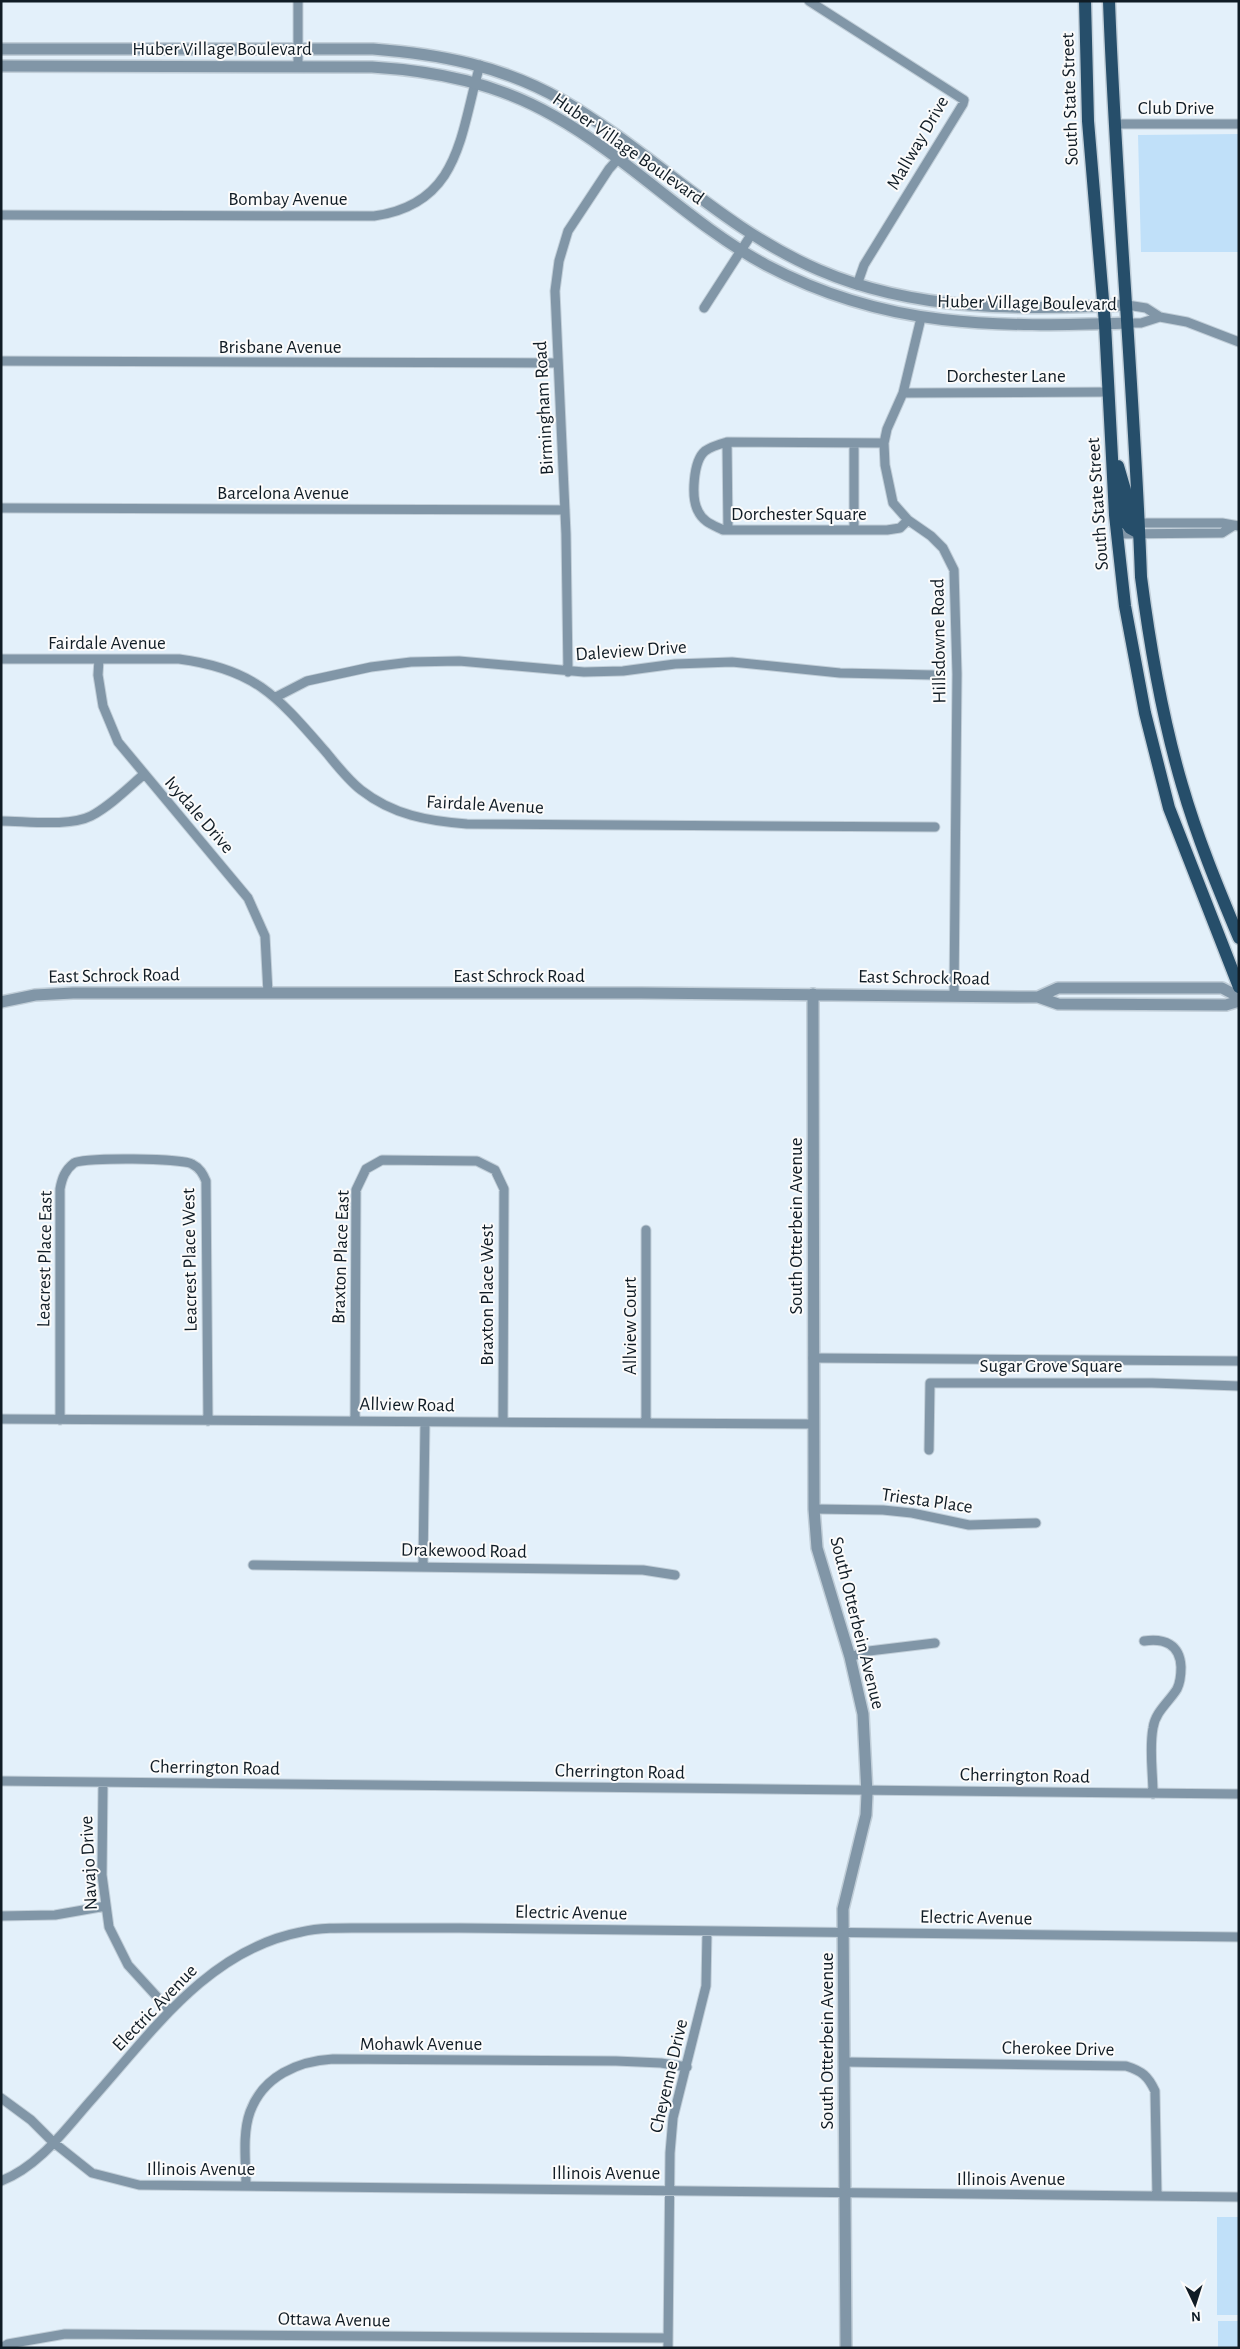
<svg xmlns="http://www.w3.org/2000/svg" width="1240" height="2349" font-family="'Alegreya Sans',sans-serif">
<style>
.green{fill:#c0e0f9}
.lines{fill:none;stroke-linecap:round;stroke-linejoin:round}
.minor-casing{stroke:#c1ced8;stroke-width:11}
.tertiary-casing{stroke:#c1ced8;stroke-width:14}
.primary-casing{stroke:#c1ced8;stroke-width:15}
.minor{stroke:#8196a7;stroke-width:9}
.tertiary{stroke:#8196a7;stroke-width:11}
.primary{stroke:#264e6a;stroke-width:12}
.labels{text-anchor:middle;dominant-baseline:central;stroke-width:4;stroke-linejoin:round;paint-order:stroke}
.street-label{font-size:19px;fill:#101c25;stroke:#fbfbfb}
</style>
<rect width="100%" height="100%" fill="#e3f0fa"/>
<path class="green" d="M 1239,134 L 1239,252 L 1141,252 L 1138,135 Z
M 1217,2217 L 1239,2217 L 1239,2315 L 1217,2315 Z
M 1218,2321 L 1239,2321 L 1239,2348 L 1218,2348 Z"/>
<g class="lines">
<g class="minor-casing">
<path id="minor" d="M 809,1 L 964,100 L 963,104 L 864,265 L 857,285
M 298,66 L 298,1
M 1114,124 L 1239,124
M 1,215 L 374,216 C 461,204 460,133 480,65
M 1127,305 L 1146,308 L 1160,317 L 1187,322 L 1239,342
M 704,308 L 751,235
M 921,318 L 903,393 L 887,429 L 884,443 L 885,465 L 893,503 L 908,520 L 931,536 L 943,548 L 954,570 L 957,674 L 954,996
M 1128,323 L 1141,323 L 1160,317
M 1,361 L 558,363
M 903,393 L 1109,392
M 727,442 L 728,530
M 854,443 L 854,530
M 884,443 L 727,442 C 720,444 712,446 705,451 C 693,461 691,498 698,511 C 703,522 713,525 723,530 L 887,530 L 900,528 L 908,520
M 1,508 L 565,510
M 1134,523 L 1222,523 L 1239,526
M 1117,534 L 1222,533 L 1233,526
M 1,659 L 179,659 C 255,669 277,696 325,751 C 336,764 347,779 361,790 C 393,815 428,821 467,824 L 935,827
M 99,659 L 98,675 L 103,706 L 118,742 L 248,898 L 265,936 L 268,993
M 568,672 L 566,534 L 555,291 L 559,261 L 568,231 L 609,169 L 617,160 L 634,150
M 276,697 L 307,681 L 371,667 L 411,662 L 459,661 L 584,672 L 623,671 L 675,664 L 732,662 L 840,673 L 933,675
M 1,821 C 26,821 69,827 91,816 C 110,806 127,789 143,775
M 813,1358 L 1239,1361
M 1,1419 L 812,1424
M 60,1420 L 60,1189 C 62,1178 65,1170 74,1163 C 84,1157 182,1158 192,1164 C 200,1168 203,1174 206,1181 L 208,1421
M 355,1421 L 356,1190 L 366,1169 L 382,1160 L 477,1161 L 495,1170 L 504,1189 L 503,1422
M 646,1423 L 646,1230
M 929,1450 L 930,1383 L 1152,1383 L 1239,1386
M 814,1509 L 883,1510 L 912,1513 L 969,1525 L 1036,1523
M 253,1565 L 643,1570 L 675,1575
M 423,1566 L 425,1422
M 1144,1641 C 1164,1638 1180,1644 1181,1667 C 1181,1674 1180,1683 1177,1689 C 1169,1702 1155,1712 1153,1728 C 1149,1749 1153,1773 1153,1794
M 850,1657 L 869,1651 L 935,1643
M 1,1781 L 1239,1794
M 103,1783 L 102,1875 L 109,1927 L 128,1965 L 170,2011
M 1,1916 L 55,1915 L 106,1906
M 844,2062 L 1126,2066 C 1142,2071 1148,2076 1155,2091 L 1157,2196
M 1,2098 L 31,2120 L 53,2142 L 92,2173 L 139,2185 L 1239,2197
M 1,2181 C 40,2166 66,2128 93,2098 C 152,2032 208,1950 301,1932 C 323,1927 346,1928 369,1928 C 399,1928 429,1928 459,1928 L 1239,1937
M 246,2185 C 246,2163 242,2134 250,2112 C 263,2076 298,2061 333,2059 L 616,2061 L 661,2063 L 687,2067
M 1,2348 L 8,2344 L 65,2334 L 668,2338
M 668,2348 L 670,2153 L 673,2118 L 706,1986 L 707,1932"/>
</g>
<g class="tertiary-casing">
<path id="tertiary" d="M 1,49 L 373,49 C 439,54 503,66 562,100 C 651,151 723,229 819,270 C 916,312 1023,310 1127,305
M 1,66 L 372,67 C 436,71 497,83 554,116 C 629,158 690,224 766,265 C 887,329 995,327 1128,323
M 813,994 L 814,1509 L 817,1548 L 850,1657 L 863,1714 L 867,1794 L 866,1815 L 843,1909 L 846,2348
M 1038,997 L 1058,988 L 1222,988 L 1239,997
M 1,1002 L 35,995 L 73,993 L 641,993 L 1026,997 L 1038,997 L 1058,1004 L 1226,1005 L 1239,1001"/>
</g>
<g class="primary-casing">
<path id="primary" d="M 1085,1 L 1088,121 L 1105,324 L 1115,515 L 1125,606 L 1145,713 L 1169,808 L 1239,987
M 1109,1 C 1116,193 1134,385 1141,577 C 1150,647 1162,717 1182,785 C 1197,837 1218,888 1239,938
M 1118,466 L 1125,490 L 1127,524 L 1130,528 L 1139,533"/>
</g>
<use href="#minor" class="minor"/>
<use href="#tertiary" class="tertiary"/>
<use href="#primary" class="primary"/>
</g>
<g class="labels">
<g class="street-label">
<text x="222" y="49">Huber Village Boulevard</text>
<text transform="translate(1070 99) rotate(-92)">South State Street</text>
<text x="1176" y="108">Club Drive</text>
<text transform="translate(918 143) rotate(-60)">Mallway Drive</text>
<text transform="translate(628 149) rotate(35)">Huber Village Boulevard</text>
<text x="288" y="199">Bombay Avenue</text>
<text transform="translate(1027 303) rotate(1)">Huber Village Boulevard</text>
<text x="280" y="347">Brisbane Avenue</text>
<text x="1006" y="376">Dorchester Lane</text>
<text transform="translate(544 408) rotate(-93)">Birmingham Road</text>
<text x="283" y="493">Barcelona Avenue</text>
<text transform="translate(1098 504) rotate(-94)">South State Street</text>
<text x="799" y="514">Dorchester Square</text>
<text transform="translate(939 641) rotate(-91)">Hillsdowne Road</text>
<text x="107" y="643">Fairdale Avenue</text>
<text transform="translate(631 651) rotate(-4)">Daleview Drive</text>
<text transform="translate(485 805) rotate(3)">Fairdale Avenue</text>
<text transform="translate(199 815) rotate(49)">Ivydale Drive</text>
<text transform="translate(114 976) rotate(-1)">East Schrock Road</text>
<text x="519" y="976">East Schrock Road</text>
<text transform="translate(924 978) rotate(1)">East Schrock Road</text>
<text transform="translate(796 1226) rotate(-90)">South Otterbein Avenue</text>
<text transform="translate(341 1257) rotate(-88)">Braxton Place East</text>
<text transform="translate(45 1259) rotate(-89)">Leacrest Place East</text>
<text transform="translate(190 1260) rotate(-91)">Leacrest Place West</text>
<text transform="translate(487 1295) rotate(-90)">Braxton Place West</text>
<text transform="translate(630 1326) rotate(-90)">Allview Court</text>
<text x="1051" y="1366">Sugar Grove Square</text>
<text transform="translate(407 1405) rotate(1)">Allview Road</text>
<text transform="translate(927 1501) rotate(8)">Triesta Place</text>
<text transform="translate(464 1551) rotate(1)">Drakewood Road</text>
<text transform="translate(857 1623) rotate(76)">South Otterbein Avenue</text>
<text transform="translate(215 1768) rotate(1)">Cherrington Road</text>
<text transform="translate(620 1772) rotate(1)">Cherrington Road</text>
<text transform="translate(1025 1776) rotate(1)">Cherrington Road</text>
<text transform="translate(89 1863) rotate(-93)">Navajo Drive</text>
<text transform="translate(571 1913) rotate(1)">Electric Avenue</text>
<text transform="translate(976 1918) rotate(1)">Electric Avenue</text>
<text transform="translate(155 2008) rotate(-46)">Electric Avenue</text>
<text transform="translate(827 2041) rotate(-90)">South Otterbein Avenue</text>
<text x="421" y="2044">Mohawk Avenue</text>
<text transform="translate(1058 2049) rotate(1)">Cherokee Drive</text>
<text transform="translate(669 2076) rotate(-77)">Cheyenne Drive</text>
<text x="201" y="2169">Illinois Avenue</text>
<text x="606" y="2173">Illinois Avenue</text>
<text x="1011" y="2179">Illinois Avenue</text>
<text transform="translate(334 2320) rotate(1)">Ottawa Avenue</text>
</g>
</g>
<rect width="1240" height="2349" fill="none" stroke="#101c25" stroke-width="5"/>
<g transform="translate(1195 2304) rotate(176)" stroke="#fbfbfb" stroke-width="4" paint-order="stroke">
<path d="M0-4L9 19L0 12L-9 19Z" fill="#101c25"/>
<text y="-8" font-size="14" font-weight="bold" text-anchor="middle" fill="#101c25">N</text>
</g>
</svg>
